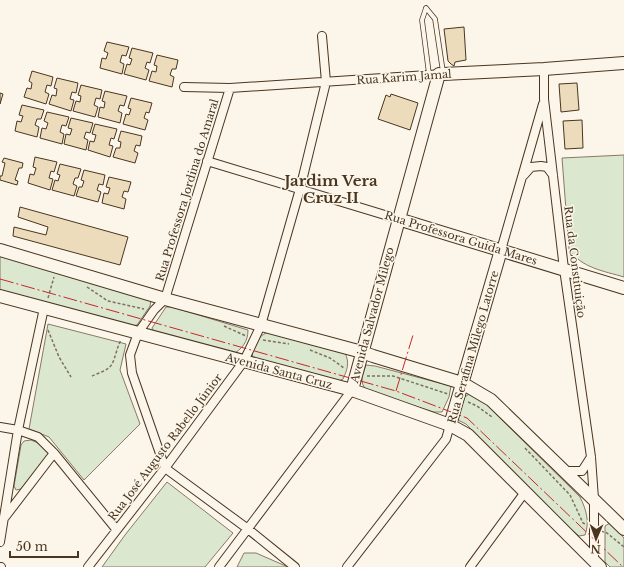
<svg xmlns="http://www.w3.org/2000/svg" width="624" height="567" font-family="'Libre Baskerville',serif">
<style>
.green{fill:#dce7d0;stroke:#887966}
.building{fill:#ecdcbc;stroke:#4a3520}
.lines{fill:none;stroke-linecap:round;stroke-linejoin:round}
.lane-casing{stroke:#4a3520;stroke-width:5.5}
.street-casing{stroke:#4a3520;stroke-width:10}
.secondary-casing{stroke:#4a3520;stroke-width:14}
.path{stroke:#7f6f5c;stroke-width:1.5;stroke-dasharray:3 2;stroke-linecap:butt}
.lane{stroke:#fbf6e9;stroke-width:4}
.street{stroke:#fbf6e9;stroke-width:8}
.secondary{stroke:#fbf6e9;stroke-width:12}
.power{stroke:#c62828;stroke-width:1;stroke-dasharray:14 3 2 3;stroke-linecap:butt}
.labels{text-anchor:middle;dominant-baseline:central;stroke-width:3;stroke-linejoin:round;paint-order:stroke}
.street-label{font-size:11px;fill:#4a3520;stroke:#fbf6e9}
.district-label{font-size:15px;font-weight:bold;fill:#4a3520;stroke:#fbf6e9}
</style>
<rect width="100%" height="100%" fill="#fbf6e9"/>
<path class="green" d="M 624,155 L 624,277 C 604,271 581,268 569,249 L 562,158 Z
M 0,254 L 151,300 L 150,306 L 137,325 L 132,326 L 0,290 Z
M 166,307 L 172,307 L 248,330 C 248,342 242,349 232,355 L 155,334 L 152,328 Z
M 48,324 L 126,344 L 120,370 L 140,424 L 84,480 L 49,437 L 29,429 Z
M 269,332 L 345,353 C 350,363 347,370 343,379 L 335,383 L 253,359 C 250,348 258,335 269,332 Z
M 366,365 L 375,366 L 451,386 L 449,397 L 442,412 L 434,412 L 367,391 C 359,382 362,376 366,365 Z
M 469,394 L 483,401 L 580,497 C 586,509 590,522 585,535 L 579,536 L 573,531 L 466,424 L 458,420 L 462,399 Z
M 31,440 L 38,443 L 49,453 L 21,489 L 16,490 L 14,486 L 21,445 L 24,441 Z
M 167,482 L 233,533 L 205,567 L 102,567 L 125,535 Z
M 610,523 L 624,538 L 624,567 L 610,567 L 605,562 L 605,526 Z
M 244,553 L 256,553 L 288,567 L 237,567 Z"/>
<path class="building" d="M 464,27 L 466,60 L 455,62 L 454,66 L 451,64 L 448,61 L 444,29 Z
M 107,42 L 129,47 L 126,56 L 122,55 L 120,62 L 124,64 L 122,74 L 100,68 L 102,58 L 106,59 L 108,53 L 104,51 Z
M 132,48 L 153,53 L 150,63 L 147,62 L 145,68 L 149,70 L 146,80 L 124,74 L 127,64 L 130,65 L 132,59 L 129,58 Z
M 157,55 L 178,60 L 176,69 L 172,69 L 170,75 L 174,77 L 172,87 L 149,81 L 152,71 L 156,72 L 157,66 L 154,65 Z
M 32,71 L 53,77 L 51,86 L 47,85 L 45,92 L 49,94 L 46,104 L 24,97 L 27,88 L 31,89 L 32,83 L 29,81 Z
M 57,78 L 78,83 L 76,93 L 72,92 L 70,99 L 74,100 L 71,111 L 49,104 L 52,95 L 56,96 L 57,89 L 54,88 Z
M 577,83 L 579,110 L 561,112 L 559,84 Z
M 81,85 L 102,90 L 100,99 L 96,98 L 94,105 L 98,107 L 95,117 L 73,111 L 76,101 L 80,102 L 81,96 L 78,95 Z
M 105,91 L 127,96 L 124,106 L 120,105 L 118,111 L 122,113 L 120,123 L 98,117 L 100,107 L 104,108 L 105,102 L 102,101 Z
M 0,93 L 3,94 L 0,104 Z
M 391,94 L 418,103 L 410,130 L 378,119 L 386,95 L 390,97 Z
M 131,98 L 152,103 L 149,113 L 146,112 L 144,118 L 148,120 L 145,130 L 123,124 L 126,114 L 129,115 L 131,109 L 128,108 Z
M 22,105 L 44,110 L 41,119 L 37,119 L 35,125 L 39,127 L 37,137 L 15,131 L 17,121 L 21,122 L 23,116 L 19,115 Z
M 47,112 L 69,117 L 66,126 L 62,125 L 60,132 L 64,134 L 62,144 L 40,138 L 42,128 L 46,129 L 48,123 L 44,121 Z
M 71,118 L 93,123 L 90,133 L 86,132 L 84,138 L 88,140 L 86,150 L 64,144 L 66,134 L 70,135 L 72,129 L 68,128 Z
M 582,120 L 583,148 L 565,149 L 563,121 Z
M 95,124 L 117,129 L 114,139 L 111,138 L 109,145 L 113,146 L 110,157 L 88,150 L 90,141 L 94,142 L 96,135 L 92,134 Z
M 121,131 L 142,136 L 140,146 L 136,145 L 134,151 L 138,153 L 135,163 L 113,157 L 116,148 L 120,148 L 121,142 L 118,141 Z
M 35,157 L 57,162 L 54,172 L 51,171 L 49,178 L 53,179 L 50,190 L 28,183 L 30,174 L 34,175 L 36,168 L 33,167 Z
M 4,158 L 23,163 L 22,168 L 19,168 L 15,180 L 18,181 L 17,185 L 0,180 L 0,176 L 2,176 L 5,163 L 2,162 Z
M 60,164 L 81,169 L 78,178 L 75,178 L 73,184 L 77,186 L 74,196 L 52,190 L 55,180 L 58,181 L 60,175 L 57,174 Z
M 84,170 L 105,175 L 103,185 L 99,184 L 97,190 L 101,192 L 98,202 L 76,196 L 79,187 L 82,187 L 84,181 L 81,180 Z
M 109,177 L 131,182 L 128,192 L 124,191 L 122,197 L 126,199 L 124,209 L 102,203 L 104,193 L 108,194 L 110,188 L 106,187 Z
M 20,207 L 128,237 L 120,265 L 13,236 L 14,227 L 46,235 L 48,227 L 18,217 Z"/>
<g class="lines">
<g class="lane-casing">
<path id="lane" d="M 426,8 L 435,19 L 443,72
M 426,8 L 422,20 L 429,74"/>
</g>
<g class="street-casing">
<path id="street" d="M 544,69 L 544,99 L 564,269 L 591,457 L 594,499 L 594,560
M 184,87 L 230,88 L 443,74
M 230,88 L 165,299 L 154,310 L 138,333 L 130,355 L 132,373 L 165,468 L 248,529 L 295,567
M 207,161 L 398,219
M 524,175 L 531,167 L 541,166 L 547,167 L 553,175
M 501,250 L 543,104
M 0,427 L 18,430 L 38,437 L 54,453 L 116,529
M 565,471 L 582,471 L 591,457
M 5,517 L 54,453
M 0,542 L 18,430 L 44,308
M 0,567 L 1,567
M 88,567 L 165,468 L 244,361 L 261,325 L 300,189 L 326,82 L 322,36
M 219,567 L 352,390
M 347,567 L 446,439 L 450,425
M 470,567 L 525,492"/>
</g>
<g class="secondary-casing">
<path id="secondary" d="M 443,74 L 544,69 L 624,63
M 398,219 L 624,288
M 0,250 L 165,299 L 362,352 L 373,356 L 462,383 L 491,400 L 624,529
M 0,296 L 352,390 L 450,425 L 468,435 L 600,567
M 352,390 L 439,74
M 450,425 L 501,250"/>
</g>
<path class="path" d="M 87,287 L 108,301 L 144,309
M 48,298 L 54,277
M 224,326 L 246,336
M 48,330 L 59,357 L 71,377
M 263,340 L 289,344
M 310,350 L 330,358 L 344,368
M 92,376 C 98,373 108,371 112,364 C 115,359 117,347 121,340
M 367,376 L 393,376 L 448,394
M 468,402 L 477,406 L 492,417
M 525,448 L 570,495 L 583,523 L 585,524
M 601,531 L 607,533 L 624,547"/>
<use href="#lane" class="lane"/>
<use href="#street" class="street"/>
<use href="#secondary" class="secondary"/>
<path class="power" d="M 0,279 L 396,391 L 467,418 L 623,567
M 396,391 L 413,335"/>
</g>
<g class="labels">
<g class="street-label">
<text transform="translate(404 77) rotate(-4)">Rua Karim Jamal</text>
<text transform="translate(187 190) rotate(-73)">Rua Professora Jordina do Amaral</text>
<text transform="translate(461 238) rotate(17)">Rua Professora Guida Mares</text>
<text transform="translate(575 262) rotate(83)">Rua da Constituição</text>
<text transform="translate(372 315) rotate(-75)">Avenida Salvador Milego</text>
<text transform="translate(473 347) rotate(-74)">Rua Serafina Milego Latorre</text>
<text transform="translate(279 371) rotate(15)">Avenida Santa Cruz</text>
<text transform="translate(165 447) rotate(-53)">Rua José Augusto Rabello Júnior</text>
</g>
<g class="district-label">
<text x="331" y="180">Jardim Vera<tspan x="331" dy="17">Cruz II</tspan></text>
</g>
</g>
<g transform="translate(596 539) rotate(182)" stroke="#fbf6e9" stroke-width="3" paint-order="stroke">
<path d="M0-3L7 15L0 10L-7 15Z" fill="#4a3520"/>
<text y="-6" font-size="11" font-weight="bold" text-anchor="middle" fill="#4a3520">N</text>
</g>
<path d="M10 551v6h68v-6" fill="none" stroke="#4a3520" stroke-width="2"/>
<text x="16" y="551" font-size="12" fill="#4a3520" stroke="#fbf6e9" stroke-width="3" paint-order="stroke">50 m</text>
</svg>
